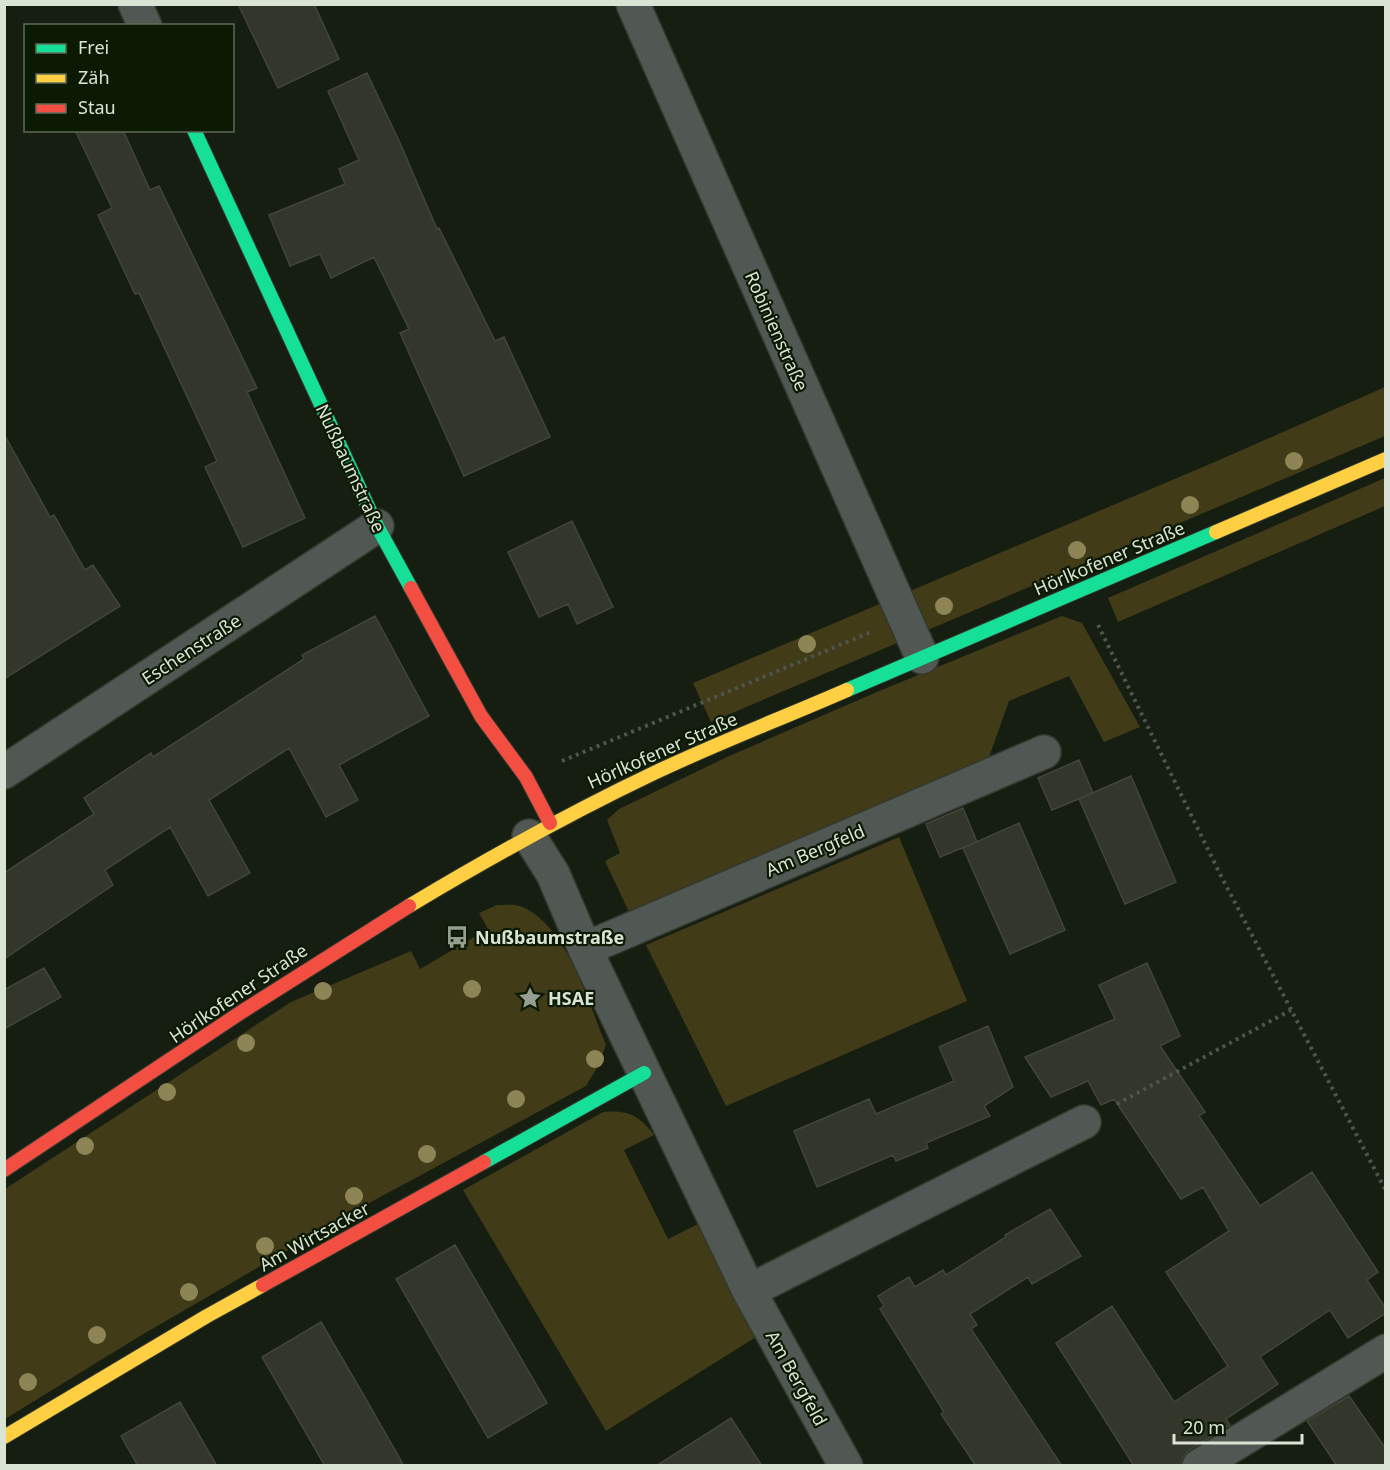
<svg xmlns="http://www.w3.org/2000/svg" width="1390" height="1470" font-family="'Noto Sans',sans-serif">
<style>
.green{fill:#423b18}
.building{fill:#32362b;stroke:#41453a;stroke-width:1.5}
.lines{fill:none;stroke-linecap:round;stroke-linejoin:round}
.street-casing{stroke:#32392e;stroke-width:36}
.fast-casing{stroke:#32392e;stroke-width:16}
.slow-casing{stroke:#32392e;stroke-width:16}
.jam-casing{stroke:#32392e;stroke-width:16}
.path{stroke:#4e544e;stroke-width:4;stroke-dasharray:3 4.5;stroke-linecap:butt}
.street{stroke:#515752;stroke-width:33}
.fast{stroke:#16e098;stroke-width:14}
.slow{stroke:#ffcf43;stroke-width:14}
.jam{stroke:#f24e42;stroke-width:14}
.tree{fill:#8d8556}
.labels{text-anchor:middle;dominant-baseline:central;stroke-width:4.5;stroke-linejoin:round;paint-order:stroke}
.street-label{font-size:18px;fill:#dae4d5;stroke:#0c1a04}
.poi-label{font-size:18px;font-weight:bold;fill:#dae4d5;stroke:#0c1a04;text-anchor:start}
</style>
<rect width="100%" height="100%" fill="#161e12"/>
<path class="green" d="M 1385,387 L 1385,436 L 711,722 L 693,683 L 1217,461 Z
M 1385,478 L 1385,506 L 1118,622 L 1108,598 Z
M 1062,616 L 1082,623 L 1140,727 L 1104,742 L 1069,676 L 1009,701 L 988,760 L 641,909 L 629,912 L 605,861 L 620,853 L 607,820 L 619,809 L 727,757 L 884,689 Z
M 899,837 L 967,1001 L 726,1106 L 646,945 Z
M 497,905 C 504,905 513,904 520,906 C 566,923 588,1002 606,1045 L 598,1066 L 586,1086 L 371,1202 L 140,1336 L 5,1419 L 5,1189 L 291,1002 L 411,951 L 420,969 L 488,929 L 479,913 Z
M 603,1112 C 628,1110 639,1115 654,1135 L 624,1150 L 668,1239 L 698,1224 L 756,1337 L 606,1431 L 463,1190 Z"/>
<path class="building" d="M 238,4 L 314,4 L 339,59 L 278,88 Z
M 367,73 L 400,143 L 437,229 L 439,228 L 495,341 L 504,337 L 550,437 L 464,476 L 400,333 L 409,329 L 374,257 L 331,278 L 320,254 L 290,266 L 269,215 L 345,184 L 339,169 L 359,160 L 328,91 Z
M 75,130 L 123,130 L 150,190 L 159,186 L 257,388 L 247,392 L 305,518 L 243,547 L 205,467 L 217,461 L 139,293 L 135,294 L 98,215 L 112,208 Z
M 4,434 L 50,517 L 54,515 L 85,570 L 93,565 L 120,606 L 4,679 Z
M 572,521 L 613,607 L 577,624 L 568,604 L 539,617 L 508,552 Z
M 375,616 L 429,716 L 339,765 L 358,800 L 326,817 L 289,748 L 209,800 L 250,873 L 208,896 L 170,827 L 105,870 L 113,885 L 4,959 L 4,873 L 94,814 L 84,798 L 151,753 L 153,757 L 304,659 L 302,655 Z
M 1079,760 L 1093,793 L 1052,810 L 1038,778 Z
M 1131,776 L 1176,882 L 1125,904 L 1079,799 Z
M 963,808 L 977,842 L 940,857 L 926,824 Z
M 1019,823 L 1065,930 L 1010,954 L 963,848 Z
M 1147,963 L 1180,1036 L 1160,1046 L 1205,1112 L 1199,1116 L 1260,1206 L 1312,1172 L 1378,1272 L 1367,1280 L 1386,1309 L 1386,1313 L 1348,1338 L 1330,1310 L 1260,1357 L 1278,1384 L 1226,1419 L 1230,1425 L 1189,1450 L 1183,1457 L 1180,1466 L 1134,1466 L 1056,1343 L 1112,1306 L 1174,1402 L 1228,1366 L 1166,1272 L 1229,1231 L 1203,1187 L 1181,1199 L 1114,1099 L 1101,1105 L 1088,1081 L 1051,1097 L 1025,1057 L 1115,1019 L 1099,985 Z
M 44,968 L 61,997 L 4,1029 L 4,990 Z
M 988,1026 L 1013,1087 L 984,1106 L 990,1116 L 926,1143 L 928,1148 L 896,1161 L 893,1155 L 817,1187 L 794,1131 L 869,1099 L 876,1114 L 954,1081 L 939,1047 Z
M 1050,1209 L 1081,1256 L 1032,1284 L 1028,1277 L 970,1314 L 977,1325 L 971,1329 L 1062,1466 L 976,1466 L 941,1414 L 944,1412 L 880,1309 L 884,1306 L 878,1296 L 909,1277 L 915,1287 L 943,1270 L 946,1275 L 1006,1237 L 1005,1235 Z
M 455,1245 L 547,1403 L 488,1438 L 396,1279 Z
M 321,1322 L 367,1401 L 404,1466 L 325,1466 L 262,1357 Z
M 1349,1396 L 1386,1449 L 1386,1466 L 1337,1466 L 1307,1421 Z
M 180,1402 L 217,1466 L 138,1466 L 121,1436 Z
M 731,1418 L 762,1466 L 656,1466 Z"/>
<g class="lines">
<g class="street-casing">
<path id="street" d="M 135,4 L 145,26
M 633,4 L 922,657
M 4,772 L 377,526
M 529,836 L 553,874 L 585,949 L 749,1291 L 846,1466
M 585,949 L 1044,752
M 749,1291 L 1084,1122
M 1199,1466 L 1386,1351"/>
</g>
<g class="fast-casing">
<path id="fast" d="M 194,130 L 377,526 L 411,588
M 847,690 L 1216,532
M 484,1162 L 644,1073"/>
</g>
<g class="slow-casing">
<path id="slow" d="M 1216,532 L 1386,459
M 409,906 C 489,858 570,813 654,773 C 717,743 783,718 847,690
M 4,1437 L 207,1316 L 263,1285"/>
</g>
<g class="jam-casing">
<path id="jam" d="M 411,588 L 481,716 L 526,777 L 550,823
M 4,1170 L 243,1011 L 409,906
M 263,1285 L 484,1162"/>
</g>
<path class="path" d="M 1098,625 L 1220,874 L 1386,1191
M 562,761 L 871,632
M 1117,1104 L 1291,1010"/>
<use href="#street" class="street"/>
<use href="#fast" class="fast"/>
<use href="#slow" class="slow"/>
<use href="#jam" class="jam"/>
</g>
<g class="tree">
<circle cx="1294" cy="461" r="9"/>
<circle cx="1190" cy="505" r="9"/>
<circle cx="1077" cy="550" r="9"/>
<circle cx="944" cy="606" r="9"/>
<circle cx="807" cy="644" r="9"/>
<circle cx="472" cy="989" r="9"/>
<circle cx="323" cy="991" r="9"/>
<circle cx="246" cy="1043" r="9"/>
<circle cx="595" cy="1059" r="9"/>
<circle cx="167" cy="1092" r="9"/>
<circle cx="516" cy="1099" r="9"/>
<circle cx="85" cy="1146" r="9"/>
<circle cx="427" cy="1154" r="9"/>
<circle cx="354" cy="1196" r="9"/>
<circle cx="265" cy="1246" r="9"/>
<circle cx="189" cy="1292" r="9"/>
<circle cx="97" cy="1335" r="9"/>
<circle cx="28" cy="1382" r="9"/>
</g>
<defs>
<g id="bus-bare" transform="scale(1.8)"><path d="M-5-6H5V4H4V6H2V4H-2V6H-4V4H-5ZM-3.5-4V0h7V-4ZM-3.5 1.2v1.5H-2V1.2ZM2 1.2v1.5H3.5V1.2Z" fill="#959f91" stroke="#0c1a04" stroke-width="2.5" paint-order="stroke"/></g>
<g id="sight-bare" transform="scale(1.8)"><path d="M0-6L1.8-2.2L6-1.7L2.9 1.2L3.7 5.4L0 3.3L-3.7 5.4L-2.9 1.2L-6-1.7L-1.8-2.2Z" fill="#959f91" stroke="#0c1a04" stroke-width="2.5" paint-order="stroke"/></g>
</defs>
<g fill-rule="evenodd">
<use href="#bus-bare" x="457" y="937"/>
<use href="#sight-bare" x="530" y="998"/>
</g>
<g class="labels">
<g class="street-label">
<text transform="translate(777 331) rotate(66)">Robinienstraße</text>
<text transform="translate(351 468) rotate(65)">Nußbaumstraße</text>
<text transform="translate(1109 558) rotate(-23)">Hörlkofener Straße</text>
<text transform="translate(191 649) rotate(-33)">Eschenstraße</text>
<text transform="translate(662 750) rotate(-24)">Hörlkofener Straße</text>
<text transform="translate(815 850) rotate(-23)">Am Bergfeld</text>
<text transform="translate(238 993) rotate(-34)">Hörlkofener Straße</text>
<text transform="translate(314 1236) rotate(-29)">Am Wirtsacker</text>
<text transform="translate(797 1378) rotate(61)">Am Bergfeld</text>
</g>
<g class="poi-label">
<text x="475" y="937">Nußbaumstraße</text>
<text x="548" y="998">HSAE</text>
</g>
</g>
<rect width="1390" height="1470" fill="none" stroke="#dae4d5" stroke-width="12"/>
<rect x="24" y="24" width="210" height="108" fill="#0c1a04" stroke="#5e6b58" stroke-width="1.5"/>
<rect x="36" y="44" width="30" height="9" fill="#16e098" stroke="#5e6b58" stroke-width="1.5"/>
<text x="78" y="54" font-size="18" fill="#dae4d5">Frei</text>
<rect x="36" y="74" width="30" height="9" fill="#ffcf43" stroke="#5e6b58" stroke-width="1.5"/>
<text x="78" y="84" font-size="18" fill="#dae4d5">Zäh</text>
<rect x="36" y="104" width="30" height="9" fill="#f24e42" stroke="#5e6b58" stroke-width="1.5"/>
<text x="78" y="114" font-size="18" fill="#dae4d5">Stau</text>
<path d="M1174 1434v9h128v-9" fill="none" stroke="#dae4d5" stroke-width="3"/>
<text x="1183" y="1434" font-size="18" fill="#dae4d5" stroke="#0c1a04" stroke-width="4.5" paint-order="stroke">20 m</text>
</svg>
